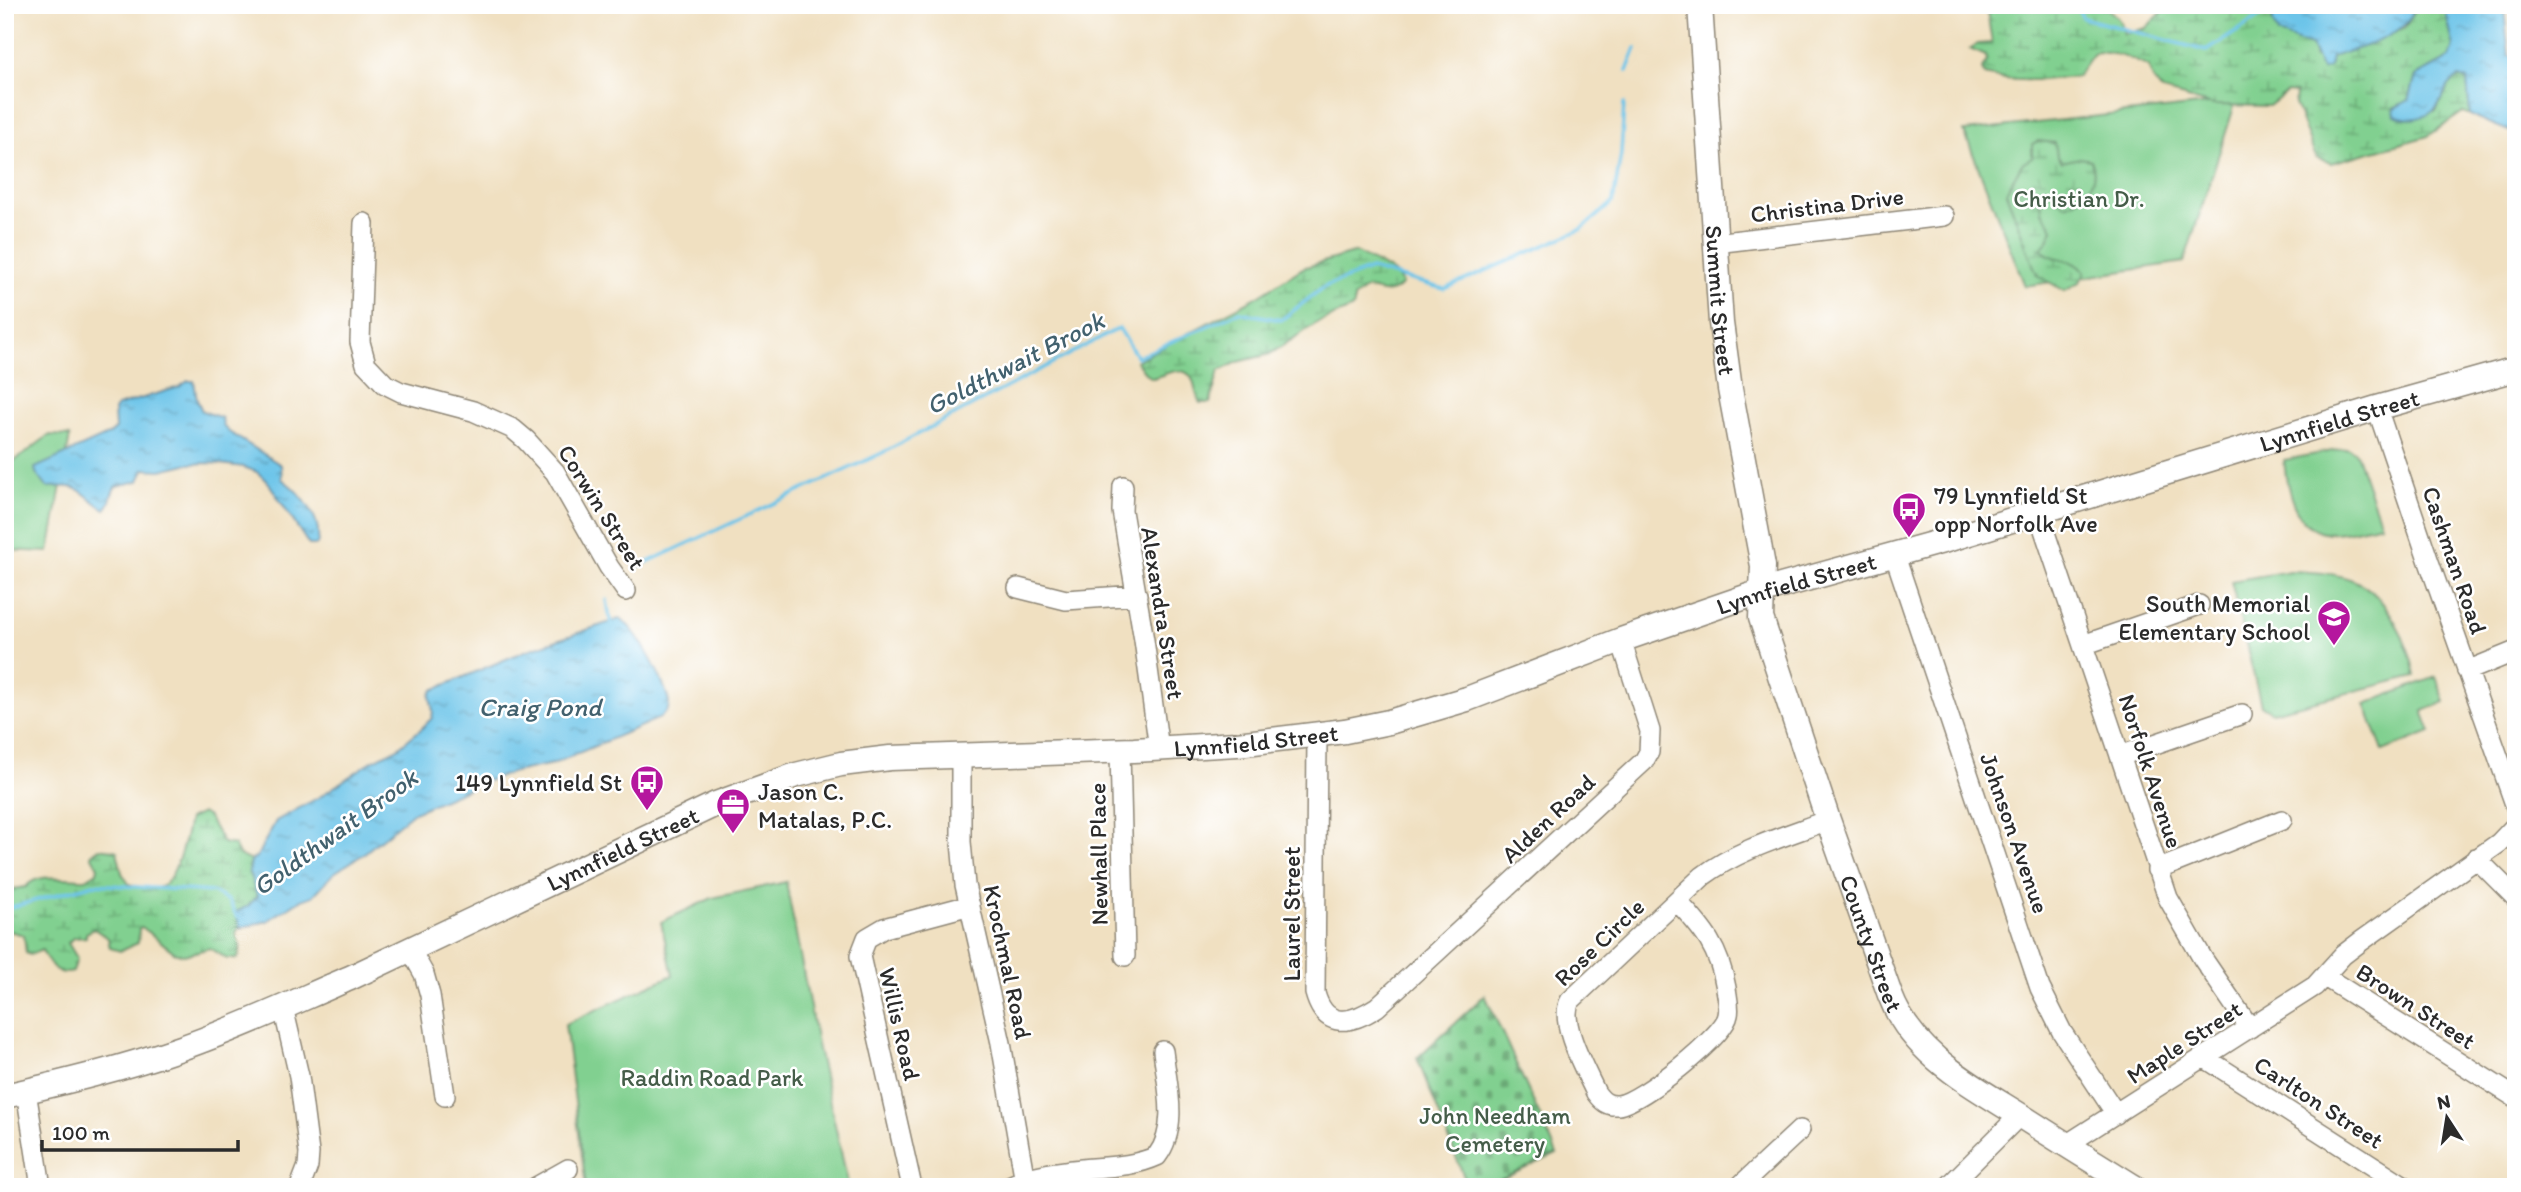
<svg xmlns="http://www.w3.org/2000/svg" width="2521" height="1192" font-family="Itim,sans-serif">
<style>
.green{fill:#81d090;stroke:#567e5e;stroke-width:2}
.wetland{fill:url(#wetland-marsh);stroke:#567e5e;stroke-width:2}
.cemetery{fill:url(#cemetery-stones);stroke:#567e5e;stroke-width:2}
.water{fill:url(#water-ripples);stroke:#4c788a;stroke-width:2}
.lines{fill:none;stroke-linecap:round;stroke-linejoin:round}
.stream{stroke:#6cc4e9;stroke-width:3.5}
.minor-casing{stroke:#8e8676;stroke-width:22}
.major-casing{stroke:#8e8676;stroke-width:27}
.minor{stroke:#fff;stroke-width:19}
.major{stroke:#fff;stroke-width:24}
.labels{text-anchor:middle;dominant-baseline:central;stroke-width:5;stroke-linejoin:round;paint-order:stroke}
.park-label{font-size:24px;fill:#455d49;stroke:#fff}
.street-label{font-size:24px;fill:#2b2b2b;stroke:#fff}
.poi-label{font-size:24px;fill:#2b2b2b;stroke:#fff;text-anchor:start}
.water-label{font-size:26px;font-style:italic;fill:#42616e;stroke:#fff}
</style>
<defs>
<pattern id="wetland-marsh" width="20" height="14" patternUnits="userSpaceOnUse" patternTransform="scale(1.75)"><rect width="20" height="14" fill="#81d090"/><path d="M1 5h8M5 5V1M11 12h8M15 12V8" fill="none" stroke="#6aa976"/></pattern>
<pattern id="cemetery-stones" width="16" height="16" patternUnits="userSpaceOnUse" patternTransform="scale(1.75)"><rect width="16" height="16" fill="#81d090"/><path d="M2 7V4a2 2 0 0 1 4 0v3zM10 15v-3a2 2 0 0 1 4 0v3z" fill="#6aa976"/></pattern>
<pattern id="water-ripples" width="26" height="14" patternUnits="userSpaceOnUse" patternTransform="scale(1.75)"><rect width="26" height="14" fill="#6cc4e9"/><path d="M2 4q2-2 4 0t4 0M15 11q2-2 4 0t4 0" fill="none" stroke="#599fbd"/></pattern>
</defs>
<rect width="100%" height="100%" fill="#fff"/>
<filter id="ink" filterUnits="userSpaceOnUse"><feTurbulence type="fractalNoise" baseFrequency=".0143" numOctaves="2"/><feDisplacementMap in="SourceGraphic" scale="14" xChannelSelector="R" yChannelSelector="G"/><feConvolveMatrix kernelMatrix="1 2 1 2 8 2 1 2 1" color-interpolation-filters="sRGB"/></filter>
<filter id="wash" filterUnits="userSpaceOnUse"><feTurbulence type="fractalNoise" baseFrequency=".00686" numOctaves="4" result="noise"/><feDisplacementMap in="SourceGraphic" scale="28" xChannelSelector="R" yChannelSelector="G"/><feGaussianBlur stdDeviation="1.57" result="paint"/><feColorMatrix in="noise" values="0 0 0 0 0 0 0 0 0 0 0 0 0 0 0 0 0 1.4 0 .05"/><feComposite in="paint" operator="in"/></filter>
<g filter="url(#wash)">
<rect width="100%" height="100%" fill="#f0e0c1"/>
<path class="green" d="M 2236,101 L 2184,262 L 2025,286 L 1964,131 Z
M 50,435 L 70,436 L 49,552 L 5,550 L 5,466 C 22,458 34,445 50,435 Z
M 2348,448 L 2356,453 L 2381,524 C 2366,527 2349,533 2333,533 C 2295,533 2287,492 2284,460 Z
M 2290,571 C 2313,572 2334,572 2355,581 C 2387,594 2410,645 2415,676 L 2272,712 L 2261,705 L 2231,581 Z
M 2436,677 L 2445,702 L 2423,711 L 2431,732 L 2383,751 L 2365,704 Z
M 786,882 L 818,1049 L 849,1187 L 586,1187 L 565,1024 L 673,975 L 661,922 L 712,898 Z"/>
<path class="wetland" d="M 1986,5 L 2103,5 C 2114,14 2122,19 2124,34 L 2146,28 L 2169,5 L 2262,5 L 2272,10 L 2273,23 L 2299,41 L 2311,45 L 2315,57 L 2331,57 L 2371,43 L 2405,28 L 2414,11 L 2413,5 L 2444,5 L 2454,47 L 2450,58 L 2416,76 L 2409,100 L 2394,108 L 2436,111 L 2450,82 L 2459,77 L 2467,80 L 2470,115 L 2463,112 L 2428,136 L 2331,163 L 2316,158 L 2295,104 L 2296,93 L 2287,92 L 2269,106 L 2213,105 L 2162,91 L 2153,79 L 2148,67 C 2130,57 2115,53 2095,52 L 2076,77 C 2045,80 2014,83 1984,75 L 1982,69 L 1987,61 L 1986,56 L 1970,49 L 1978,44 L 1992,43 Z
M 2038,141 L 2055,143 L 2057,156 L 2062,162 L 2080,158 L 2091,160 C 2100,180 2085,199 2065,205 L 2056,198 L 2053,189 L 2041,198 L 2042,211 L 2053,229 L 2048,240 L 2041,249 C 2054,263 2070,254 2085,272 L 2080,282 L 2065,291 L 2037,275 L 2006,192 L 2022,164 L 2032,158 L 2032,144 Z
M 1353,253 L 1358,253 C 1373,264 1394,266 1402,284 C 1391,298 1380,291 1366,288 L 1354,298 L 1354,306 L 1351,309 L 1317,323 L 1270,354 L 1238,362 L 1219,371 L 1210,403 L 1200,403 C 1196,395 1195,388 1193,381 C 1186,362 1166,375 1152,378 L 1145,373 L 1136,361 L 1255,298 L 1303,268 Z
M 202,813 L 208,817 L 223,843 L 234,845 L 239,855 L 251,861 L 249,872 L 257,896 L 248,906 L 236,912 L 240,928 L 236,932 C 238,942 244,950 236,959 L 227,959 L 210,948 L 184,955 L 174,952 L 142,927 L 139,928 L 138,943 L 120,951 L 110,948 L 108,938 L 94,929 L 86,933 L 86,937 L 73,938 L 68,943 L 77,958 L 73,972 C 57,977 48,963 42,950 L 30,955 L 26,953 L 24,935 L 5,930 L 5,890 L 26,887 C 38,871 67,880 86,879 L 97,872 L 98,867 L 91,855 C 96,846 108,849 117,851 L 122,873 L 129,884 C 138,887 154,891 162,886 C 177,877 186,835 189,819 Z"/>
<path class="cemetery" d="M 1485,995 L 1557,1154 L 1484,1187 L 1468,1187 L 1417,1058 Z"/>
<path class="water" d="M 2262,5 L 2413,5 C 2416,35 2354,49 2331,57 L 2329,67 L 2322,70 L 2311,46 L 2278,34 L 2273,23 L 2272,10 Z
M 2444,5 L 2501,5 L 2504,9 L 2509,55 L 2516,58 L 2516,134 L 2470,115 L 2467,80 L 2459,77 C 2438,88 2447,113 2417,118 C 2408,119 2404,119 2395,115 L 2394,108 L 2409,100 L 2416,76 L 2450,58 L 2454,47 Z
M 188,381 L 194,381 L 197,400 L 202,411 L 222,418 L 223,426 L 229,432 L 281,465 L 282,479 C 301,493 324,519 317,545 L 309,545 L 268,482 L 257,472 L 244,467 L 212,463 L 186,464 L 161,470 L 144,469 L 139,481 L 116,486 C 110,493 112,503 105,509 C 77,492 85,484 47,487 L 36,473 L 35,468 L 110,434 L 115,429 L 114,410 L 117,406 L 179,387 Z
M 5,433 L 12,442 L 10,494 L 9,501 L 5,505 Z
M 619,619 C 636,625 668,687 669,704 C 669,711 664,714 660,718 L 553,764 L 514,772 L 476,785 L 414,812 L 362,855 L 334,873 L 313,896 L 299,901 L 267,921 L 240,928 L 236,912 L 248,906 L 257,896 L 249,872 L 251,861 L 257,856 L 276,821 L 321,796 L 372,761 L 398,748 L 421,729 L 432,718 L 433,711 L 430,696 L 433,690 L 525,651 Z"/>
<g class="lines">
<path class="stream" d="M 2076,5 L 2083,18 L 2207,51 L 2277,5
M 1627,71 L 1636,48
M 637,567 L 880,454 L 1119,328 L 1137,357 L 1239,312 L 1281,320 L 1324,287 L 1371,269 L 1444,289 L 1582,229 L 1613,202 L 1621,154 L 1624,103
M 607,600 L 611,626
M 5,909 L 94,884 L 212,892 L 229,901 L 237,917 L 240,916"/>
</g>
</g>
<g filter="url(#ink)">
<g class="lines">
<g class="minor-casing">
<path id="minor" d="M 364,223 L 360,342 L 366,364 L 385,384 L 401,392 L 473,411 L 513,429 L 526,440 L 555,472 L 609,567 L 626,591
M 1715,243 L 1944,216
M 2377,408 L 2428,559 L 2516,807
M 1123,486 L 1122,511 L 1144,640 L 1159,749
M 2038,512 L 2168,898 L 2203,959 L 2250,1028
M 1894,553 L 2040,988 L 2062,1032 L 2116,1114
M 1018,588 L 1066,600 L 1137,595
M 2083,645 L 2199,605
M 2467,671 L 2516,651
M 1317,735 L 1315,993 C 1325,1030 1351,1024 1377,1007 L 1644,761 L 1649,752 L 1650,731 L 1621,640
M 1120,751 L 1125,956
M 961,754 L 961,842 L 965,885 L 1001,1043 L 1026,1187
M 2120,756 L 2242,714
M 2476,858 L 2516,898
M 2157,870 L 2282,820
M 1677,901 C 1704,930 1719,948 1726,988 C 1727,997 1730,1007 1728,1015 C 1725,1036 1640,1103 1618,1105 C 1607,1106 1602,1101 1596,1093 C 1586,1071 1558,1022 1570,1001 L 1703,876 C 1739,849 1786,836 1828,820
M 410,949 L 424,974 L 430,995 L 445,1096
M 2325,977 L 2516,1098
M 283,1007 L 299,1076 L 309,1153 L 308,1166 L 300,1187
M 2205,1058 L 2406,1187
M 26,1091 L 41,1187
M 2066,1145 L 2315,986 L 2343,955 L 2360,942 L 2499,843 L 2516,825
M 536,1187 L 568,1169
M 912,1187 L 860,956 L 867,938 L 884,928 L 970,905
M 1007,1187 C 1025,1178 1044,1173 1065,1171 C 1095,1166 1129,1169 1157,1156 C 1179,1127 1167,1085 1163,1051
M 1739,1187 L 1800,1130
M 1948,1187 L 2020,1115"/>
</g>
<g class="major-casing">
<g id="major">
<path id="s1" d="M 1700,5 L 1721,323 L 1730,389 L 1763,566 L 1761,618 L 1828,820 L 1890,995 C 1912,1054 1970,1084 2021,1116 C 2058,1140 2096,1163 2134,1187"/>
<path id="s2" d="M 5,1096 C 65,1082 124,1068 181,1048 C 239,1028 294,1002 350,978 L 716,804 L 796,775 L 841,764 L 890,758 L 1134,750 L 1237,744 L 1345,731 L 1389,722 L 1467,699 L 1621,640 L 1763,591 L 1943,541 L 2377,408 L 2516,369"/>
</g>
</g>
<use href="#minor" class="minor"/>
<use href="#major" class="major"/>
</g>
</g>
<defs>
<g id="bus-pin" transform="scale(1.75)"><path d="M0 17L-7.5 6A9.5 9.5 0 1 1 7.5 6Z" fill="#b5179e" stroke="#fff"/><path d="M-5-6H5V4H4V6H2V4H-2V6H-4V4H-5ZM-3.5-4V0h7V-4ZM-3.5 1.2v1.5H-2V1.2ZM2 1.2v1.5H3.5V1.2Z" fill="#fff"/></g>
<g id="school-pin" transform="scale(1.75)"><path d="M0 17L-7.5 6A9.5 9.5 0 1 1 7.5 6Z" fill="#b5179e" stroke="#fff"/><path d="M0-5L7-2L0 1L-7-2ZM-4 1L0 2.5L4 1V4Q0 6-4 4Z" fill="#fff"/></g>
<g id="office-pin" transform="scale(1.75)"><path d="M0 17L-7.5 6A9.5 9.5 0 1 1 7.5 6Z" fill="#b5179e" stroke="#fff"/><path d="M-6-3h4V-5.5h4V-3h4V5H-6ZM-1-4.5V-3h2v-1.5ZM-6 0V1H6V0Z" fill="#fff"/></g>
</defs>
<g fill-rule="evenodd">
<use href="#bus-pin" x="1909" y="509"/>
<use href="#school-pin" x="2334" y="617"/>
<use href="#bus-pin" x="647" y="782"/>
<use href="#office-pin" x="733" y="805"/>
</g>
<g class="labels">
<g class="park-label">
<text x="2079" y="198">Christian Dr.</text>
<text x="712" y="1077">Raddin Road Park</text>
<text x="1495" y="1115">John Needham<tspan x="1495" dy="28">Cemetery</tspan></text>
</g>
<g class="street-label">
<text transform="translate(1827 205) rotate(-7)">Christina Drive</text>
<text stroke="none"><textPath href="#s1" startOffset="296">Summit Street</textPath></text>
<text stroke="none"><textPath href="#s2" startOffset="2450">Lynnfield Street</textPath></text>
<text transform="translate(602 507) rotate(58)">Corwin Street</text>
<text transform="translate(2455 560) rotate(71)">Cashman Road</text>
<text stroke="none"><textPath href="#s2" startOffset="1883">Lynnfield Street</textPath></text>
<text transform="translate(1163 613) rotate(81)">Alexandra Street</text>
<text stroke="none"><textPath href="#s2" startOffset="1318">Lynnfield Street</textPath></text>
<text transform="translate(2151 771) rotate(72)">Norfolk Avenue</text>
<text transform="translate(1548 818) rotate(-43)">Alden Road</text>
<text transform="translate(2015 833) rotate(71)">Johnson Avenue</text>
<text stroke="none"><textPath href="#s2" startOffset="667">Lynnfield Street</textPath></text>
<text transform="translate(1098 854) rotate(-91)">Newhall Place</text>
<text transform="translate(1291 914) rotate(-90)">Laurel Street</text>
<text transform="translate(1599 942) rotate(-44)">Rose Circle</text>
<text stroke="none"><textPath href="#s1" startOffset="961">County Street</textPath></text>
<text transform="translate(1008 962) rotate(78)">Krochmal Road</text>
<text transform="translate(2416 1006) rotate(33)">Brown Street</text>
<text transform="translate(900 1024) rotate(77)">Willis Road</text>
<text transform="translate(2184 1042) rotate(-33)">Maple Street</text>
<text transform="translate(2319 1102) rotate(33)">Carlton Street</text>
</g>
<g class="poi-label">
<text x="1934" y="495">79 Lynnfield St<tspan x="1934" dy="28">opp Norfolk Ave</tspan></text>
<text x="2310" y="603" text-anchor="end">South Memorial<tspan x="2310" dy="28">Elementary School</tspan></text>
<text x="622" y="782" text-anchor="end">149 Lynnfield St</text>
<text x="758" y="791">Jason C.<tspan x="758" dy="28">Matalas, P.C.</tspan></text>
</g>
<g class="water-label">
<text transform="translate(1015 363) rotate(-27)">Goldthwait Brook</text>
<text x="540" y="707">Craig Pond</text>
<text transform="translate(335 832) rotate(-36)">Goldthwait Brook</text>
</g>
</g>
<rect width="2521" height="1192" fill="none" stroke="#fff" stroke-width="28"/>
<g transform="translate(2447 1118) rotate(348)" stroke="#ffffff" stroke-width="5" paint-order="stroke">
<path d="M0-5L12 26L0 18L-12 26Z" fill="#2b2b2b"/>
<text y="-10" font-size="19" font-weight="bold" text-anchor="middle" fill="#2b2b2b">N</text>
</g>
<path d="M42 1140v10h196v-10" fill="none" stroke="#2b2b2b" stroke-width="3.5"/>
<text x="52" y="1140" font-size="21" fill="#2b2b2b" stroke="#ffffff" stroke-width="5" paint-order="stroke">100 m</text>
</svg>
